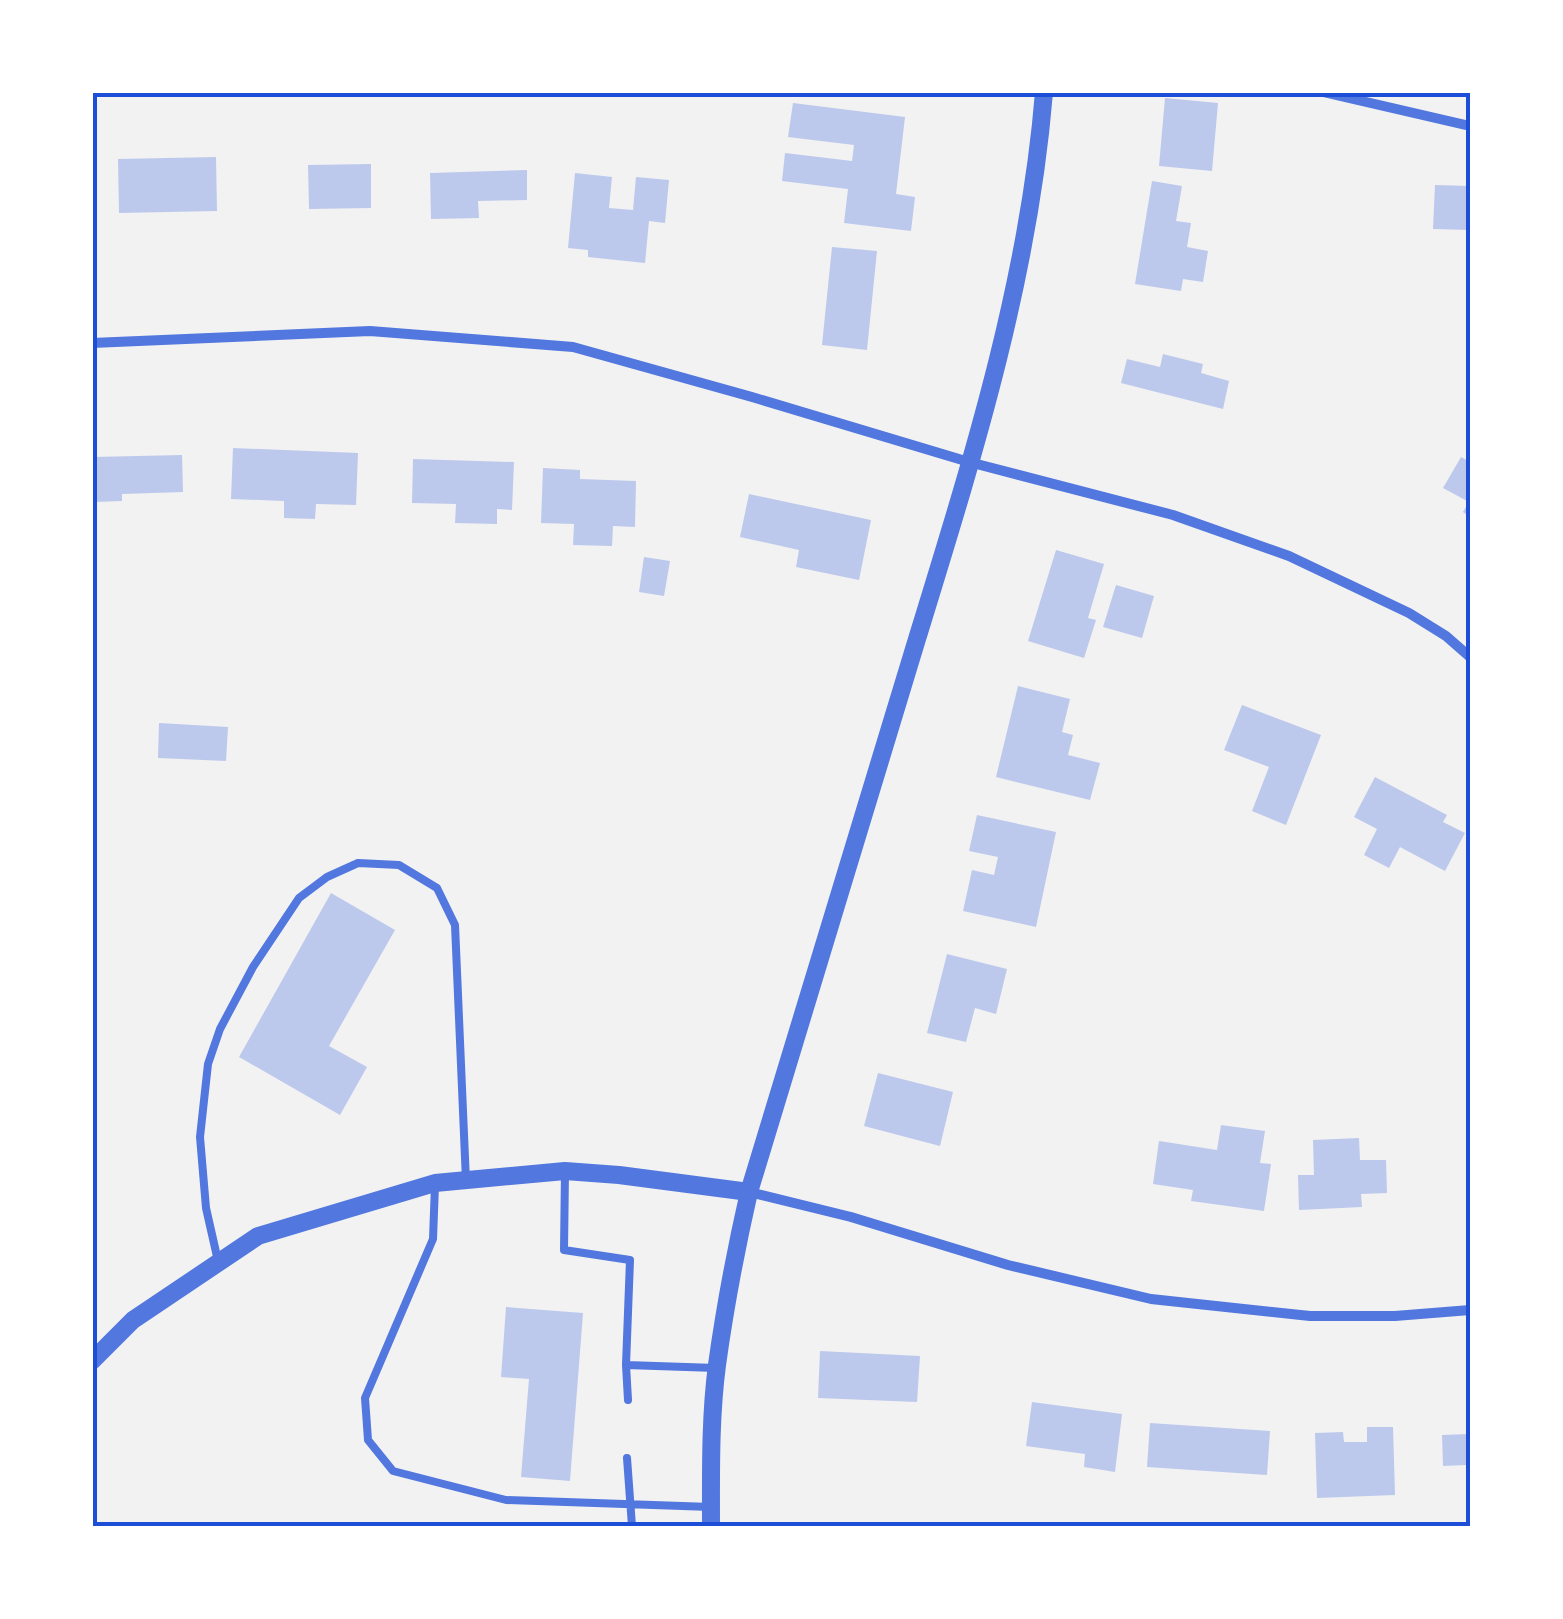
<svg xmlns="http://www.w3.org/2000/svg" width="1563" height="1619" font-family="'Alegreya Sans',sans-serif">
<style>
.building{fill:#bdc9ec}
.lines{fill:none;stroke-linecap:round;stroke-linejoin:round}
.service{stroke:#5277de;stroke-width:8}
.minor{stroke:#5277de;stroke-width:10}
.tertiary{stroke:#5277de;stroke-width:18}
.neatline{fill:none;stroke:#1d4ed8;stroke-width:4}
</style>
<rect width="100%" height="100%" fill="#f2f2f2"/>
<path class="building" d="M 1165,98 L 1218,103 L 1212,171 L 1159,166 Z
M 793,103 L 905,117 L 896,194 L 915,197 L 911,231 L 844,223 L 848,189 L 782,181 L 785,153 L 852,161 L 854,145 L 788,137 Z
M 216,157 L 217,211 L 119,213 L 118,159 Z
M 371,164 L 371,208 L 309,209 L 308,165 Z
M 527,170 L 527,200 L 478,201 L 479,218 L 431,219 L 430,173 Z
M 575,173 L 612,177 L 609,208 L 633,210 L 636,177 L 669,180 L 665,223 L 649,221 L 645,263 L 588,257 L 588,250 L 568,248 Z
M 1152,181 L 1182,186 L 1176,221 L 1191,223 L 1187,247 L 1208,251 L 1203,282 L 1183,279 L 1181,291 L 1135,284 Z
M 1435,185 L 1470,186 L 1470,230 L 1433,229 Z
M 832,247 L 877,251 L 867,350 L 822,345 Z
M 1163,354 L 1203,364 L 1201,373 L 1229,381 L 1223,409 L 1121,383 L 1127,359 L 1160,367 Z
M 233,448 L 358,453 L 356,505 L 316,504 L 315,519 L 284,518 L 284,501 L 231,499 Z
M 182,455 L 183,492 L 122,494 L 122,501 L 94,502 L 93,457 Z
M 1461,457 L 1470,462 L 1470,517 L 1463,512 L 1469,502 L 1443,488 Z
M 413,459 L 514,462 L 512,510 L 497,509 L 497,524 L 455,523 L 456,504 L 412,503 Z
M 543,468 L 580,470 L 580,479 L 636,481 L 635,527 L 613,526 L 612,546 L 573,545 L 574,524 L 541,523 Z
M 749,494 L 871,520 L 859,580 L 796,567 L 799,550 L 740,537 Z
M 1056,550 L 1104,564 L 1088,618 L 1096,620 L 1084,658 L 1028,641 Z
M 644,557 L 670,561 L 664,596 L 639,592 Z
M 1116,585 L 1154,596 L 1142,638 L 1103,627 Z
M 1018,686 L 1070,699 L 1062,732 L 1073,735 L 1068,755 L 1100,763 L 1090,800 L 996,777 Z
M 1242,705 L 1321,735 L 1286,825 L 1252,811 L 1269,767 L 1224,750 Z
M 159,723 L 228,727 L 226,761 L 158,758 Z
M 1375,777 L 1447,815 L 1443,822 L 1465,833 L 1445,871 L 1400,847 L 1389,868 L 1364,855 L 1377,829 L 1354,817 Z
M 977,815 L 1056,832 L 1036,927 L 963,911 L 972,870 L 994,875 L 998,857 L 969,851 Z
M 331,893 L 395,930 L 329,1046 L 367,1067 L 340,1115 L 239,1057 Z
M 947,954 L 1007,969 L 996,1014 L 975,1008 L 966,1042 L 927,1033 Z
M 878,1073 L 953,1092 L 940,1146 L 864,1126 Z
M 1221,1125 L 1265,1131 L 1260,1163 L 1271,1164 L 1264,1211 L 1191,1201 L 1193,1190 L 1153,1184 L 1159,1141 L 1217,1150 Z
M 1359,1138 L 1360,1160 L 1386,1160 L 1387,1193 L 1361,1194 L 1362,1207 L 1299,1210 L 1298,1175 L 1314,1175 L 1313,1140 Z
M 506,1307 L 583,1313 L 570,1481 L 521,1477 L 529,1379 L 501,1377 Z
M 820,1351 L 920,1356 L 917,1402 L 818,1398 Z
M 1032,1402 L 1122,1414 L 1115,1472 L 1084,1467 L 1085,1454 L 1026,1446 Z
M 1150,1423 L 1270,1431 L 1267,1475 L 1147,1467 Z
M 1367,1427 L 1393,1427 L 1395,1495 L 1317,1498 L 1315,1433 L 1343,1432 L 1344,1442 L 1367,1442 Z
M 1470,1434 L 1470,1509 L 1467,1509 L 1466,1465 L 1443,1466 L 1442,1435 Z"/>
<g class="lines">
<path class="service" d="M 565,1171 L 564,1250 L 630,1260 L 626,1365 L 716,1368
M 435,1185 L 433,1239 L 365,1398 L 368,1440 L 393,1471 L 506,1500 L 711,1507
M 218,1261 L 206,1208 L 200,1137 L 208,1064 L 220,1029 L 253,967 L 299,898 L 327,877 L 358,863 L 399,865 L 437,888 L 455,925 L 466,1181
M 626,1365 L 628,1400
M 627,1458 L 632,1526"/>
<path class="minor" d="M 1323,92 L 1470,126
M 92,343 L 370,331 L 573,347 L 752,397 L 969,462 L 1173,515 L 1289,556 L 1409,613 L 1446,636 L 1470,657
M 749,1192 L 851,1217 L 1008,1265 L 1151,1299 L 1310,1316 L 1395,1316 L 1470,1310"/>
<path class="tertiary" d="M 92,1361 L 133,1320 L 258,1236 L 435,1183 L 565,1171 L 619,1175 L 749,1192
M 711,1526 C 711,1473 710,1418 717,1365 C 725,1307 736,1249 749,1192 C 805,1008 861,823 917,639 C 972,460 1029,280 1044,92"/>
</g>
<rect width="1563" height="1619" fill="none" stroke="#ffffff" stroke-width="190"/>
<rect x="95" y="95" width="1373" height="1429" class="neatline"/>
</svg>
